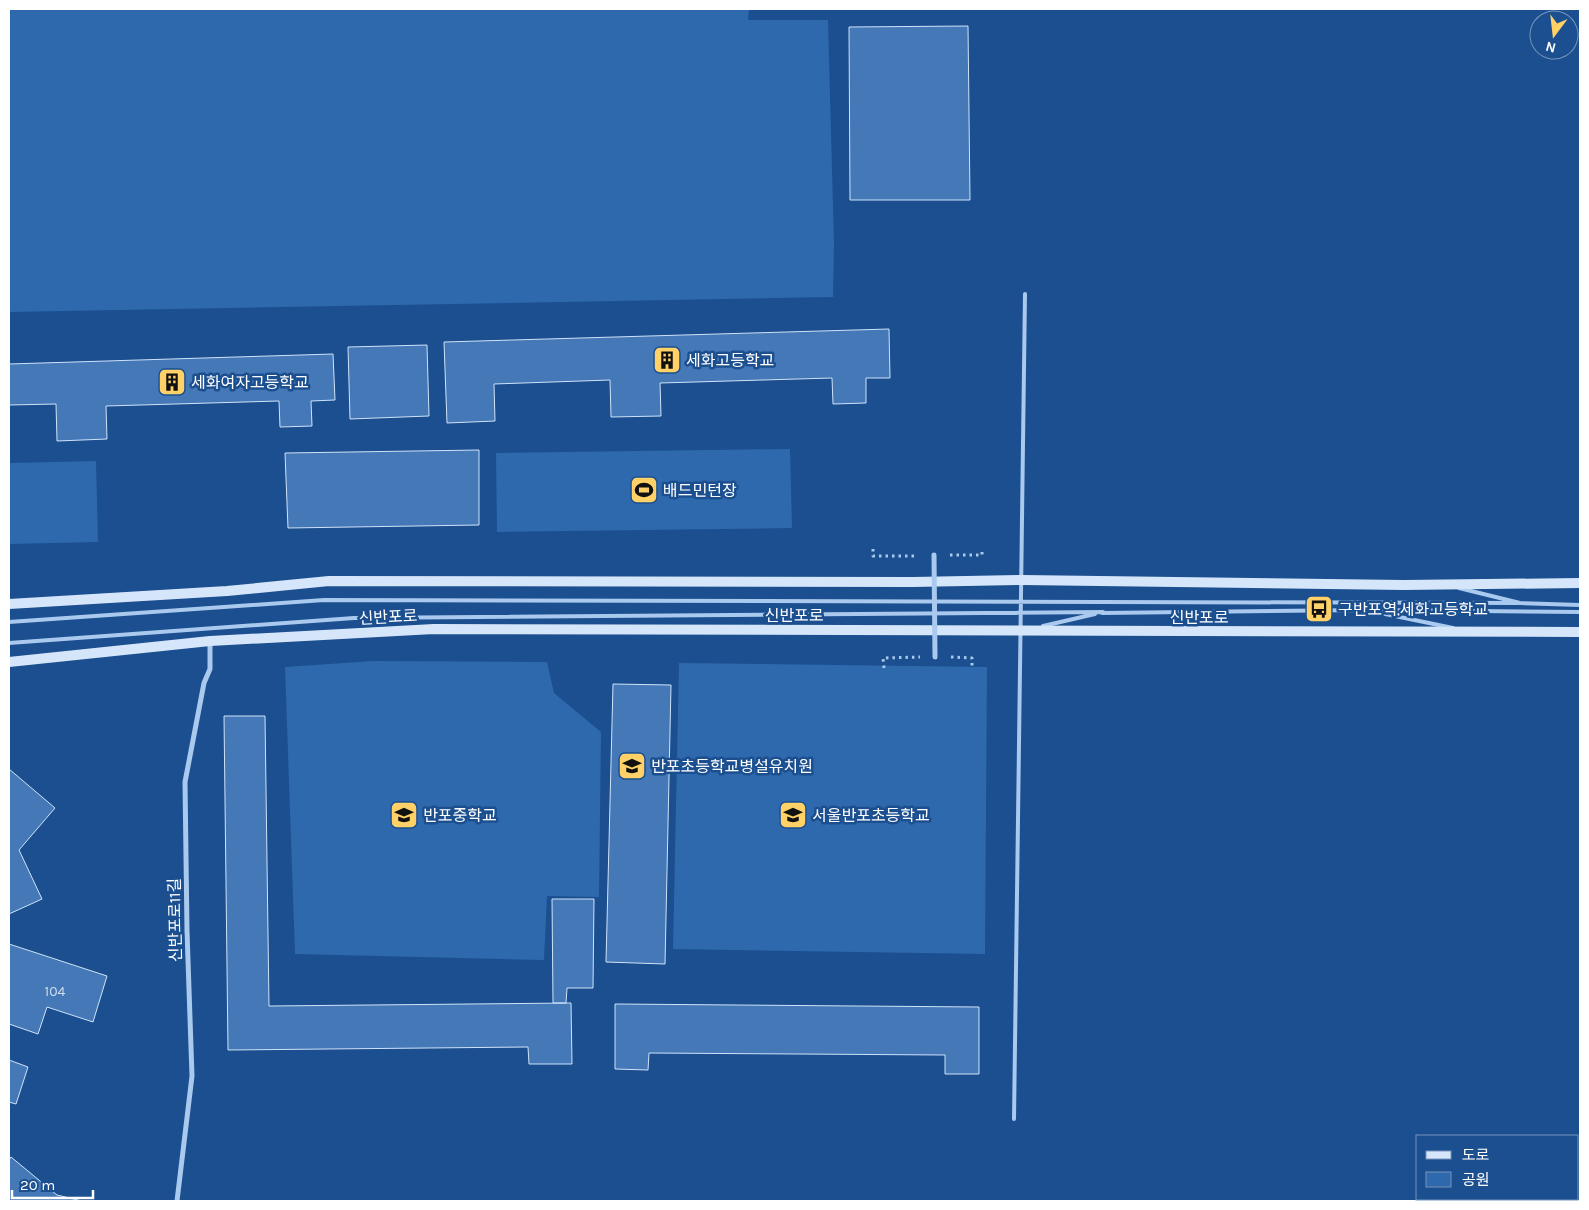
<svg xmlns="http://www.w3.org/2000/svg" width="1589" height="1210" font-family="Karla,'Noto Sans KR',sans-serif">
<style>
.green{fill:#2e69ad}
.building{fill:#4478b7;stroke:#cfe3fa}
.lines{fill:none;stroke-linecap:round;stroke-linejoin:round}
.path{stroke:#a9c9ee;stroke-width:3;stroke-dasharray:2.5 4;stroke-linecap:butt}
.lane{stroke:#a9c9ee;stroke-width:4}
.street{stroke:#a9c9ee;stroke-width:5}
.secondary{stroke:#d6e6fa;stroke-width:10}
.street-bridge{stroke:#a9c9ee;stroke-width:5}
.labels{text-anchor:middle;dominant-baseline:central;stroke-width:5;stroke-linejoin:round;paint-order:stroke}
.number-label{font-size:14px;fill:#d0dded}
.poi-label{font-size:16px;fill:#fff;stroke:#1b4f8f;text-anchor:start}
.street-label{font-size:16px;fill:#fff;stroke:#1b4f8f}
</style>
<rect width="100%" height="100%" fill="#1b4f8f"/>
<path class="green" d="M 9,9 L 749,9 L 748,20 L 828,20 L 834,244 L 833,297 L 9,312 Z
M 790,449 L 792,528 L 497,532 L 496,453 Z
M 96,461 L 98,542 L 9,544 L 9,463 Z
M 373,661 L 547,662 L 554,693 L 601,732 L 599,897 L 547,896 L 544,960 L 295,954 L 285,667 Z
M 679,663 L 987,667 L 985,954 L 673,949 Z"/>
<path class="building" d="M 968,26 L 970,200 L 850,200 L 849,27 Z
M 889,329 L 890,378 L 866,378 L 866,403 L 833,404 L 832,378 L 660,383 L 661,416 L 611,417 L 610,380 L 494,384 L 495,421 L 447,423 L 444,342 Z
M 427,345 L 429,416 L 350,419 L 348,347 Z
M 333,354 L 335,400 L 311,401 L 312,426 L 280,427 L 279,401 L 106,406 L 107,439 L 57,441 L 56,404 L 9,405 L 9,364 Z
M 479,450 L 479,525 L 288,528 L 285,453 Z
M 613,684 L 671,685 L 665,964 L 606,962 Z
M 224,716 L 265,716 L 269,1006 L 571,1003 L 572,1064 L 529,1064 L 528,1047 L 228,1050 Z
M 9,769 L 55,808 L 19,850 L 42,899 L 9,914 Z
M 552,899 L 594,899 L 593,988 L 567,988 L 566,1003 L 553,1003 Z
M 9,944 L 107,976 L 93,1022 L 47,1007 L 38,1034 L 9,1024 Z
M 615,1004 L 979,1007 L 979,1074 L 945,1074 L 945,1055 L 649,1053 L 648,1070 L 615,1069 Z
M 9,1060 L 28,1067 L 16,1104 L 9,1102 Z
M 11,1157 L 57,1195 L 82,1201 L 9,1201 L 9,1160 Z"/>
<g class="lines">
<path class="path" d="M 873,549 L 873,556 L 918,556
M 950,555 L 982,555 L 982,548
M 951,657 L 972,658 L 972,668
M 884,668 L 883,658 L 920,657"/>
<path class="lane" d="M 1459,588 L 1520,603 L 1580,605
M 1376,610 L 1580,612
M 1102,613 L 1366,610 L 1453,628
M 9,622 L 324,600 L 1520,603
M 1043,626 L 1095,614
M 9,643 L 354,618 L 1103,612
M 1014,1119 L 1025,294"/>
<path class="street" d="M 177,1201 L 192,1076 L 187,931 L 185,782 L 204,683 L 210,669 L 210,641"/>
<path class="secondary" d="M 9,604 L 227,591 L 329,581 L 913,582 L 1022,580 L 1404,585 L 1580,583
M 9,662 L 210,641 L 434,629 L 1580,632"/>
<path class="street-bridge" d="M 934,555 L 935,657"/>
</g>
<defs>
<g id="building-square" transform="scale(1.4375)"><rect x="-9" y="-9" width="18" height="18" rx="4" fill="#ffd166" stroke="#1b4f8f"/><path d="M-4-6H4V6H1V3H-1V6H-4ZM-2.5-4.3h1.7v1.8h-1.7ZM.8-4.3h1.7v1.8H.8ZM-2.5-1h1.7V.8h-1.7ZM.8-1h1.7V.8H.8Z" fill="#111"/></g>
<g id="stadium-square" transform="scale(1.4375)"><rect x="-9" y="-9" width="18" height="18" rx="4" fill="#ffd166" stroke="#1b4f8f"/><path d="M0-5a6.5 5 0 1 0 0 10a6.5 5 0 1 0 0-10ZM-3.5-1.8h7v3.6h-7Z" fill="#111"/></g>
<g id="bus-square" transform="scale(1.4375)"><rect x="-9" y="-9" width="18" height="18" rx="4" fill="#ffd166" stroke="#1b4f8f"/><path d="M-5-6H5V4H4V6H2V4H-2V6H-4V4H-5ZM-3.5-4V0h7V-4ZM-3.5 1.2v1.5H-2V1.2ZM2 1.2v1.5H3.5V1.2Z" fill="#111"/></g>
<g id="school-square" transform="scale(1.4375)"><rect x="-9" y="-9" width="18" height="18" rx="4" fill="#ffd166" stroke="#1b4f8f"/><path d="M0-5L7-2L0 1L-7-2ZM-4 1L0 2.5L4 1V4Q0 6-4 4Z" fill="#111"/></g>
</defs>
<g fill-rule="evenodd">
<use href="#building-square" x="667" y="360"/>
<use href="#building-square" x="172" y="382"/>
<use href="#stadium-square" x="644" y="490"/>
<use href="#bus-square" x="1319" y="609"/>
<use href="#school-square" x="632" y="766"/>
<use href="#school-square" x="404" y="815"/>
<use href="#school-square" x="793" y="815"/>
</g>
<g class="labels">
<g class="number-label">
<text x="55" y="991">104</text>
</g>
<g class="poi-label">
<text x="686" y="360">세화고등학교</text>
<text x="191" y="382">세화여자고등학교</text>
<text x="663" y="490">배드민턴장</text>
<text x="1338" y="609">구반포역.세화고등학교</text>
<text x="651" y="766">반포초등학교병설유치원</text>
<text x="423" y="815">반포중학교</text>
<text x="812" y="815">서울반포초등학교</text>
</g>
<g class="street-label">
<text x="794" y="615">신반포로</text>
<text transform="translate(388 617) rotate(-3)">신반포로</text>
<text x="1199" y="617">신반포로</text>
<text transform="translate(175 920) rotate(-91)">신반포로11길</text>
</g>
</g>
<rect width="1589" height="1210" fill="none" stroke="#ffffff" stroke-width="20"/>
<rect x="1416" y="1135" width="162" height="65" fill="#1b4f8f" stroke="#7695bc"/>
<rect x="1426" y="1151" width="25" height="8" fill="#d6e6fa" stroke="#7695bc"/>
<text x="1462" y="1160" font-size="15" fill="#ffffff">도로</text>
<rect x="1426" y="1172" width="25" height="15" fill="#2e69ad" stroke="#7695bc"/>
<text x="1462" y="1185" font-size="15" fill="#ffffff">공원</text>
<g transform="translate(1554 35) rotate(195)"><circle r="24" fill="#1b4f8f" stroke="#7695bc"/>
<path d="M0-4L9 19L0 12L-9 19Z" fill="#ffd166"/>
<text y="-8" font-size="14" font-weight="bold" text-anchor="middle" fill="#ffffff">N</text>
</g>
<path d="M12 1190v8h81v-8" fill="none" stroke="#ffffff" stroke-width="2.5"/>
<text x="20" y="1190" font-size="15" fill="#ffffff" stroke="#1b4f8f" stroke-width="4" paint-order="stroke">20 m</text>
</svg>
